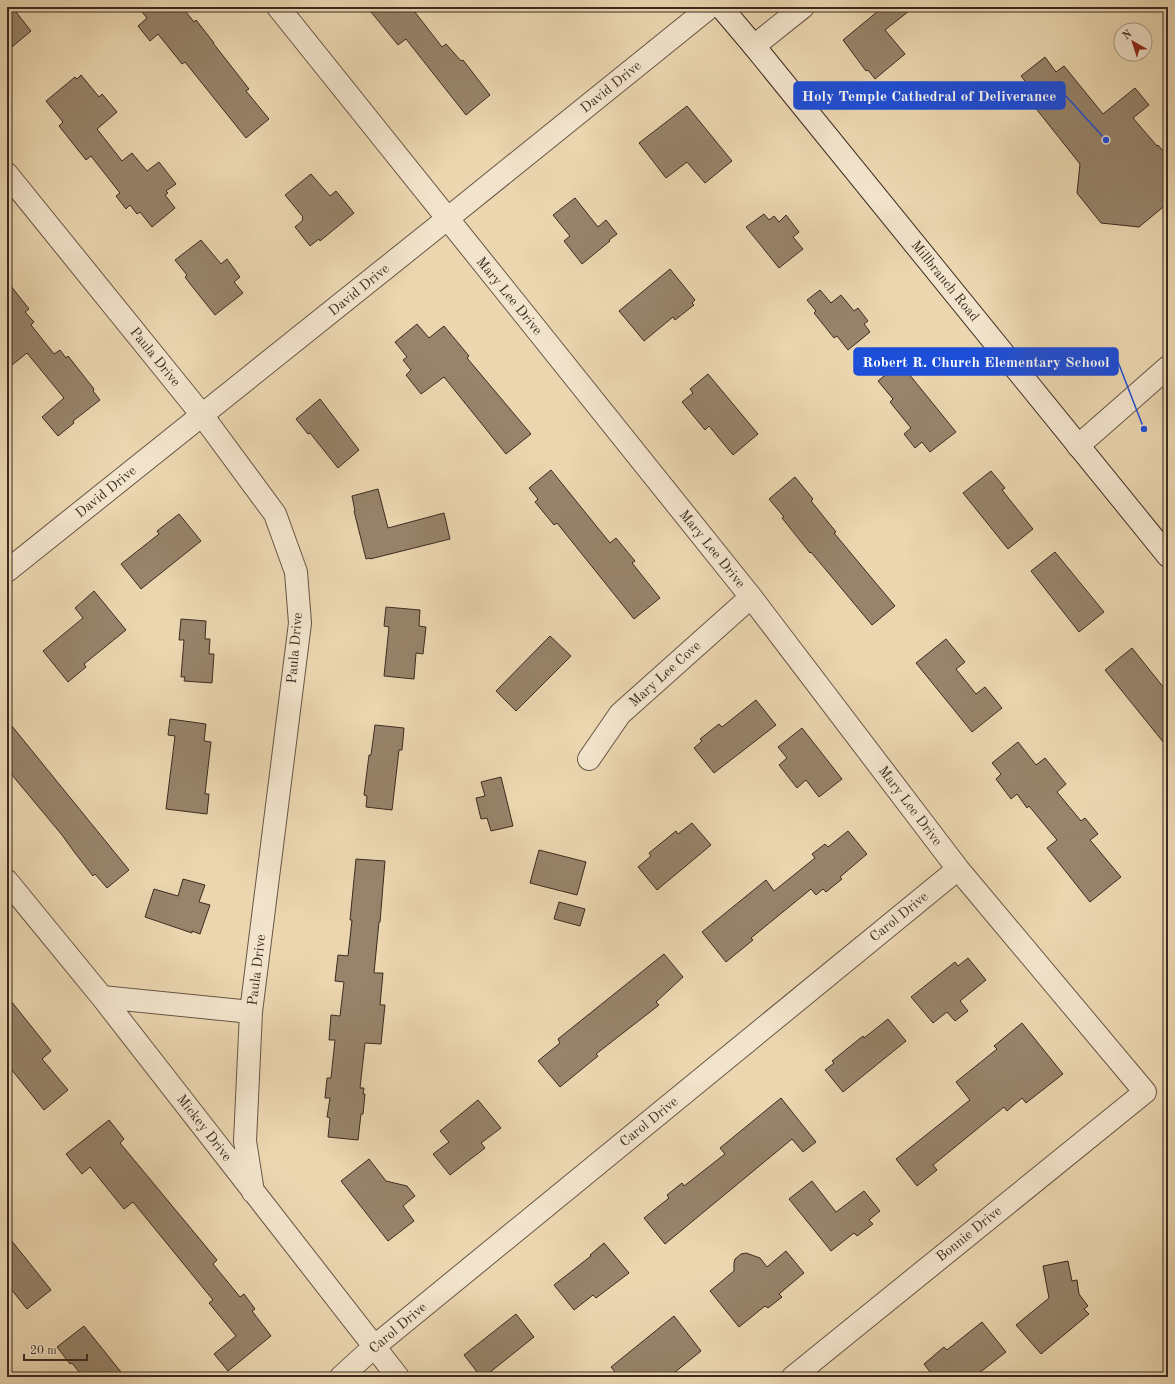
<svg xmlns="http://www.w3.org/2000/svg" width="1175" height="1384" font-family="'Old Standard TT',serif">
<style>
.building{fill:#97846b;stroke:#3b2b20}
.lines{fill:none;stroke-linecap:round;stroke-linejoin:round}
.minor-casing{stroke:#675644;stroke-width:24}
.secondary-casing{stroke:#3b2b20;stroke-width:24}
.minor{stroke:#f2e4cc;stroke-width:22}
.secondary{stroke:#f2e4cc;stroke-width:22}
.labels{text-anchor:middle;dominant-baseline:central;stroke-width:3.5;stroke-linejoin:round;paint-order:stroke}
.street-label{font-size:14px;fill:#3b2b20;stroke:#f2e4cc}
.leader{fill:none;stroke:#1d4ed8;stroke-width:1.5}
.callout-dot{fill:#1d4ed8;stroke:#f2e4cc;stroke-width:1.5}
.callout{fill:#1d4ed8;stroke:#1d4ed8;stroke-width:1.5}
.callout-label{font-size:15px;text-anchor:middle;font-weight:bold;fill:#fff}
</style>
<rect width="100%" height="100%" fill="#ebd6b0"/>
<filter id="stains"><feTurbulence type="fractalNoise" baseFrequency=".005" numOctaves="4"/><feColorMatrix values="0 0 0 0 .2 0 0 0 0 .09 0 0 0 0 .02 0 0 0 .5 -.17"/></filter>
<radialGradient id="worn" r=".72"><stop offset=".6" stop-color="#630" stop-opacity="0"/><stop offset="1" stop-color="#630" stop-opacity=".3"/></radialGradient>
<path class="building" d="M 7,7 L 12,7 L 31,31 L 7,51 Z
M 138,7 L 182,7 L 194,22 L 196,20 L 214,43 L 213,43 L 249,89 L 246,91 L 269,119 L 246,138 L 185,62 L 182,64 L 158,34 L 150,41 L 138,26 L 147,18 Z
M 367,7 L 411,7 L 442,47 L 446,44 L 461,61 L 463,60 L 490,95 L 466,115 L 406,39 L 398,45 Z
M 883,7 L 914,7 L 885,30 L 905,54 L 875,79 L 868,70 L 866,71 L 843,40 Z
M 1045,57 L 1056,72 L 1064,66 L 1103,114 L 1135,88 L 1149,105 L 1133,118 L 1157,146 L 1158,145 L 1168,157 L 1168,203 L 1139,227 L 1101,223 L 1077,193 L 1080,164 L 1026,96 L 1033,91 L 1021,76 Z
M 81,75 L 99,97 L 102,94 L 117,112 L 97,129 L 122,161 L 132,153 L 147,171 L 159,162 L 176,184 L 166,191 L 168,193 L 165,195 L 175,208 L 152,227 L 140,212 L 137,214 L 130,205 L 126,209 L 116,196 L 120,193 L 91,156 L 86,160 L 59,126 L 63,122 L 46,101 L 75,77 L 77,79 Z
M 687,106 L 732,161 L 705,183 L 687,162 L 666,178 L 639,143 Z
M 311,174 L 330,196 L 336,191 L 354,213 L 320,241 L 319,239 L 310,246 L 295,227 L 303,220 L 302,219 L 303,217 L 285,195 Z
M 575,198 L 598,227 L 606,220 L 617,234 L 609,240 L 610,241 L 582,264 L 564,241 L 570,236 L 553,215 Z
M 764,214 L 769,220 L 774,216 L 779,222 L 786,215 L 799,232 L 793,237 L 803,249 L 779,268 L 746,227 Z
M 201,240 L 221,264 L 227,259 L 240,277 L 234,282 L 243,293 L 215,315 L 191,285 L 185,277 L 187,275 L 175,260 Z
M 670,269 L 695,300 L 692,303 L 694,305 L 675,320 L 673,317 L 644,341 L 619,311 Z
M 7,281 L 29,309 L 25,312 L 34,322 L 31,325 L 54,354 L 60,350 L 66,358 L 68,356 L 94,389 L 93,391 L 100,400 L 73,421 L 74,423 L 58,436 L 42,417 L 64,398 L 27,353 L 7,369 Z
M 820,290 L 831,303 L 841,295 L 854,311 L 858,308 L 868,321 L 864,324 L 870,332 L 848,350 L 837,336 L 834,338 L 814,313 L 816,311 L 807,300 Z
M 417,324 L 429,338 L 444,326 L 469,356 L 467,358 L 531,434 L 506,454 L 444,377 L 421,394 L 406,375 L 411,370 L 403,360 L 407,357 L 395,342 Z
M 900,363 L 956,432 L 930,452 L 922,442 L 915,448 L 904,434 L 911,428 L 890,402 L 893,399 L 878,381 Z
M 708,374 L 758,434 L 733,455 L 709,426 L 705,430 L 682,402 L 693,393 L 690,389 Z
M 320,399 L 359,450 L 338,468 L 310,433 L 308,434 L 296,419 Z
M 551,470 L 610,543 L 616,538 L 635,561 L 632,563 L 660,598 L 634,619 L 557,523 L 554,525 L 535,502 L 538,499 L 529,488 Z
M 991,471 L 1005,488 L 1002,490 L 1033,529 L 1008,549 L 963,493 Z
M 795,477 L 813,499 L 811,501 L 836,532 L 834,533 L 895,606 L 872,625 L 811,552 L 810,553 L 782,518 L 784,517 L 769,499 Z
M 378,489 L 388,528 L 444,513 L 450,539 L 370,559 L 370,558 L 366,559 L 354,511 L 355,511 L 352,496 Z
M 179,514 L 201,541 L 141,589 L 121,564 L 159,534 L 157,531 Z
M 1055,552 L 1104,612 L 1079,632 L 1031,571 Z
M 94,591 L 126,630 L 84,664 L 86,667 L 68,682 L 43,651 L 83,618 L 75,608 Z
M 386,607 L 420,610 L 419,626 L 426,627 L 423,654 L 416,653 L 414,679 L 384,676 L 389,627 L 384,626 Z
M 181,619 L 206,621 L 205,639 L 210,639 L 209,654 L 214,654 L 212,683 L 184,681 L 185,677 L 181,677 L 184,640 L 179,640 Z
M 550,636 L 571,656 L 516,711 L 496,691 Z
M 946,639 L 965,662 L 956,669 L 976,694 L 985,687 L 1002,708 L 972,732 L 916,663 Z
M 1132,648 L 1168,693 L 1168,748 L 1105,670 Z
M 756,700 L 776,725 L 714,773 L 694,748 L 702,741 L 700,739 L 719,724 L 722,727 Z
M 170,719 L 206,724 L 204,741 L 211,742 L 205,794 L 209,794 L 207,814 L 166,809 L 175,736 L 168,735 Z
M 7,720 L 129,870 L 107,888 L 95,874 L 93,876 L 75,853 L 62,835 L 7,769 Z
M 375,725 L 404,728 L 402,750 L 399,750 L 392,810 L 366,807 L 367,796 L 364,795 L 369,755 L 371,755 Z
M 802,728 L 842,779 L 819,797 L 806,780 L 797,788 L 779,765 L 787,758 L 778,747 Z
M 1018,742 L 1036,765 L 1045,758 L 1066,784 L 1057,792 L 1081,821 L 1085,818 L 1098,834 L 1090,840 L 1121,877 L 1090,902 L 1047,848 L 1057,840 L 1029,806 L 1027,808 L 1017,794 L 1011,799 L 996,779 L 1001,774 L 992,763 Z
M 501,777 L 513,826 L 491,831 L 487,818 L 481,819 L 476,798 L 485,796 L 481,782 Z
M 692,823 L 711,845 L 657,890 L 638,867 L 651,856 L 649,853 L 676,831 L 678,834 Z
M 848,831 L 867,854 L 840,877 L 842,879 L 826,892 L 823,889 L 816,895 L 811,889 L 751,938 L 753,940 L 726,962 L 702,932 L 766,880 L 774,891 L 815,858 L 812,854 L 825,844 L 828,847 Z
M 539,850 L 586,862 L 577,895 L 530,883 Z
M 356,859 L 385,861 L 380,922 L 379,922 L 374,973 L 383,973 L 380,1005 L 385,1005 L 381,1044 L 365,1043 L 360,1088 L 364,1088 L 363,1094 L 365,1094 L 363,1114 L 361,1114 L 358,1140 L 328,1137 L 330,1118 L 327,1117 L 330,1098 L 325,1098 L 327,1078 L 331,1078 L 335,1040 L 329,1040 L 331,1015 L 340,1016 L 344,982 L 335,981 L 338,955 L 348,956 L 352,920 L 350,920 Z
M 183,879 L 205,885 L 199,902 L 210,905 L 200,934 L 192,931 L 192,933 L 145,917 L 154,889 L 178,896 Z
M 559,902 L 585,909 L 580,926 L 554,919 Z
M 664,954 L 683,977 L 656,1002 L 659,1005 L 596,1054 L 598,1056 L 560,1087 L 538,1061 L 560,1043 L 558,1039 Z
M 968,958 L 986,980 L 960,1001 L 968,1011 L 955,1021 L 947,1012 L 933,1023 L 911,997 L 955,962 L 958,966 Z
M 7,996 L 51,1051 L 42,1059 L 68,1090 L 44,1110 L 7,1064 Z
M 888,1019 L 906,1041 L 843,1092 L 825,1070 L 834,1063 L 832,1061 L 863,1036 L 864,1038 Z
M 1022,1023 L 1063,1074 L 1026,1103 L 1022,1098 L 1007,1111 L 1004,1107 L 933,1165 L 937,1170 L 917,1186 L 896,1159 L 970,1100 L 956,1082 L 997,1049 L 994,1046 Z
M 781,1098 L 816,1142 L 803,1152 L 792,1139 L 665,1244 L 644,1218 L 669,1198 L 667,1195 L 682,1183 L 684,1186 L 725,1154 L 720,1148 Z
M 478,1100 L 501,1128 L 481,1143 L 485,1148 L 450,1175 L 433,1154 L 449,1142 L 440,1131 Z
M 109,1120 L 124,1139 L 120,1143 L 217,1260 L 213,1264 L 240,1297 L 244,1294 L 255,1309 L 252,1311 L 271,1336 L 228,1371 L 214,1354 L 236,1336 L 209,1303 L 213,1300 L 133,1202 L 124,1209 L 90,1167 L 82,1174 L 66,1154 Z
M 369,1159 L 386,1181 L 407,1186 L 415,1196 L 403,1206 L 414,1221 L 388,1241 L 341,1181 Z
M 812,1181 L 836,1212 L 864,1191 L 880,1211 L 869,1220 L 873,1224 L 857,1236 L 854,1233 L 831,1251 L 789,1199 Z
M 7,1235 L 51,1290 L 27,1309 L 7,1284 Z
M 604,1243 L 629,1273 L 596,1298 L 593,1295 L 574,1310 L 554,1285 L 591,1256 L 590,1255 Z
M 786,1251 L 804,1273 L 779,1294 L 782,1297 L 768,1308 L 765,1306 L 739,1327 L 710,1291 L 734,1271 L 734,1263 L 735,1259 L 741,1254 L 746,1253 L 760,1258 L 767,1267 Z
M 1068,1261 L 1072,1281 L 1077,1280 L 1079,1294 L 1088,1306 L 1084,1309 L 1089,1314 L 1041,1354 L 1016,1325 L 1049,1298 L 1043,1266 Z
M 516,1314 L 534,1337 L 484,1377 L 481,1377 L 464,1355 Z
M 674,1316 L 701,1351 L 669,1377 L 619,1377 L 611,1367 Z
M 982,1322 L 1006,1352 L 974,1377 L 934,1377 L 924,1364 L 944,1347 L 947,1350 Z
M 84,1326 L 125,1377 L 83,1377 L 72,1363 L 70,1364 L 57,1347 Z"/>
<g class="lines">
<g class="minor-casing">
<path id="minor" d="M 278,7 L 751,597 L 958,869 L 1145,1092 L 793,1377
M 754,46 L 803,7
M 7,174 L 202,415 L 275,514 L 296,572 L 300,623 L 251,1012 L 245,1141 L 253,1192
M 1078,446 L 1168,367
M 7,571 L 447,219 L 710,7
M 589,759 L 620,714 L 751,597
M 7,881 L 102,997 L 398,1377
M 102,997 L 251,1012
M 341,1377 L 375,1346 L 958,869"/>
</g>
<g class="secondary-casing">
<path id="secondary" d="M 721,7 L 754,46 L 1168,556"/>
</g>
<use href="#minor" class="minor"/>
<use href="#secondary" class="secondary"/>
</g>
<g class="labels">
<g class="street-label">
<text transform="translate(611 87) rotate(-39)">David Drive</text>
<text transform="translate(945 281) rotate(51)">Millbranch Road</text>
<text transform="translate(359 290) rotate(-39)">David Drive</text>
<text transform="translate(509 296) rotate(51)">Mary Lee Drive</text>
<text transform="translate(155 357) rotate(51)">Paula Drive</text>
<text transform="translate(106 492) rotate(-39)">David Drive</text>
<text transform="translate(712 549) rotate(51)">Mary Lee Drive</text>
<text transform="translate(295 648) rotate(-85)">Paula Drive</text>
<text transform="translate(665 674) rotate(-42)">Mary Lee Cove</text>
<text transform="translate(910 806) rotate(53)">Mary Lee Drive</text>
<text transform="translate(899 917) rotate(-39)">Carol Drive</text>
<text transform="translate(257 970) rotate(-83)">Paula Drive</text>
<text transform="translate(649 1122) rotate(-39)">Carol Drive</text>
<text transform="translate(204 1128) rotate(52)">Mickey Drive</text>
<text transform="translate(969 1234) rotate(-39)">Bonnie Drive</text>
<text transform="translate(398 1328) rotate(-40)">Carol Drive</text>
</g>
</g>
<path class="leader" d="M1106 140L1065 95M1144 429L1118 362"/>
<g class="callout-dot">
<circle cx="1106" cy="140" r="4"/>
<circle cx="1144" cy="429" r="4"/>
</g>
<g class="callout">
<rect x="794" y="82" width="271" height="27" rx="4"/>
<rect x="854" y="348" width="264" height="27" rx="4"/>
</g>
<g class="callout-label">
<text x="929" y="101">Holy Temple Cathedral of Deliverance</text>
<text x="986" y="367">Robert R. Church Elementary School</text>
</g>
<rect width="1175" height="1384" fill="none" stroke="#ebd6b0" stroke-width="24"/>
<rect x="8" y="8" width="1159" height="1368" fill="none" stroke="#3b2b20" stroke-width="2"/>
<rect x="12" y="12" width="1151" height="1360" fill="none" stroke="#3b2b20"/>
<g transform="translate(1133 42) rotate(321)"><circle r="19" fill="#f2e4cc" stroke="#a99a87"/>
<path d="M0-3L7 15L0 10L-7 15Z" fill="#8f2418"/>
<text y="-6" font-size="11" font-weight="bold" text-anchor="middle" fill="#3b2b20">N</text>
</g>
<path d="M24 1354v6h63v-6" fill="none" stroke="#3b2b20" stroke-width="2"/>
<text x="30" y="1354" font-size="12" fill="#3b2b20" stroke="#f2e4cc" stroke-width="3" paint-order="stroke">20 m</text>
<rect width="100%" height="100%" filter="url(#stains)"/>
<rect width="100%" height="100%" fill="url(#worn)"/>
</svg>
